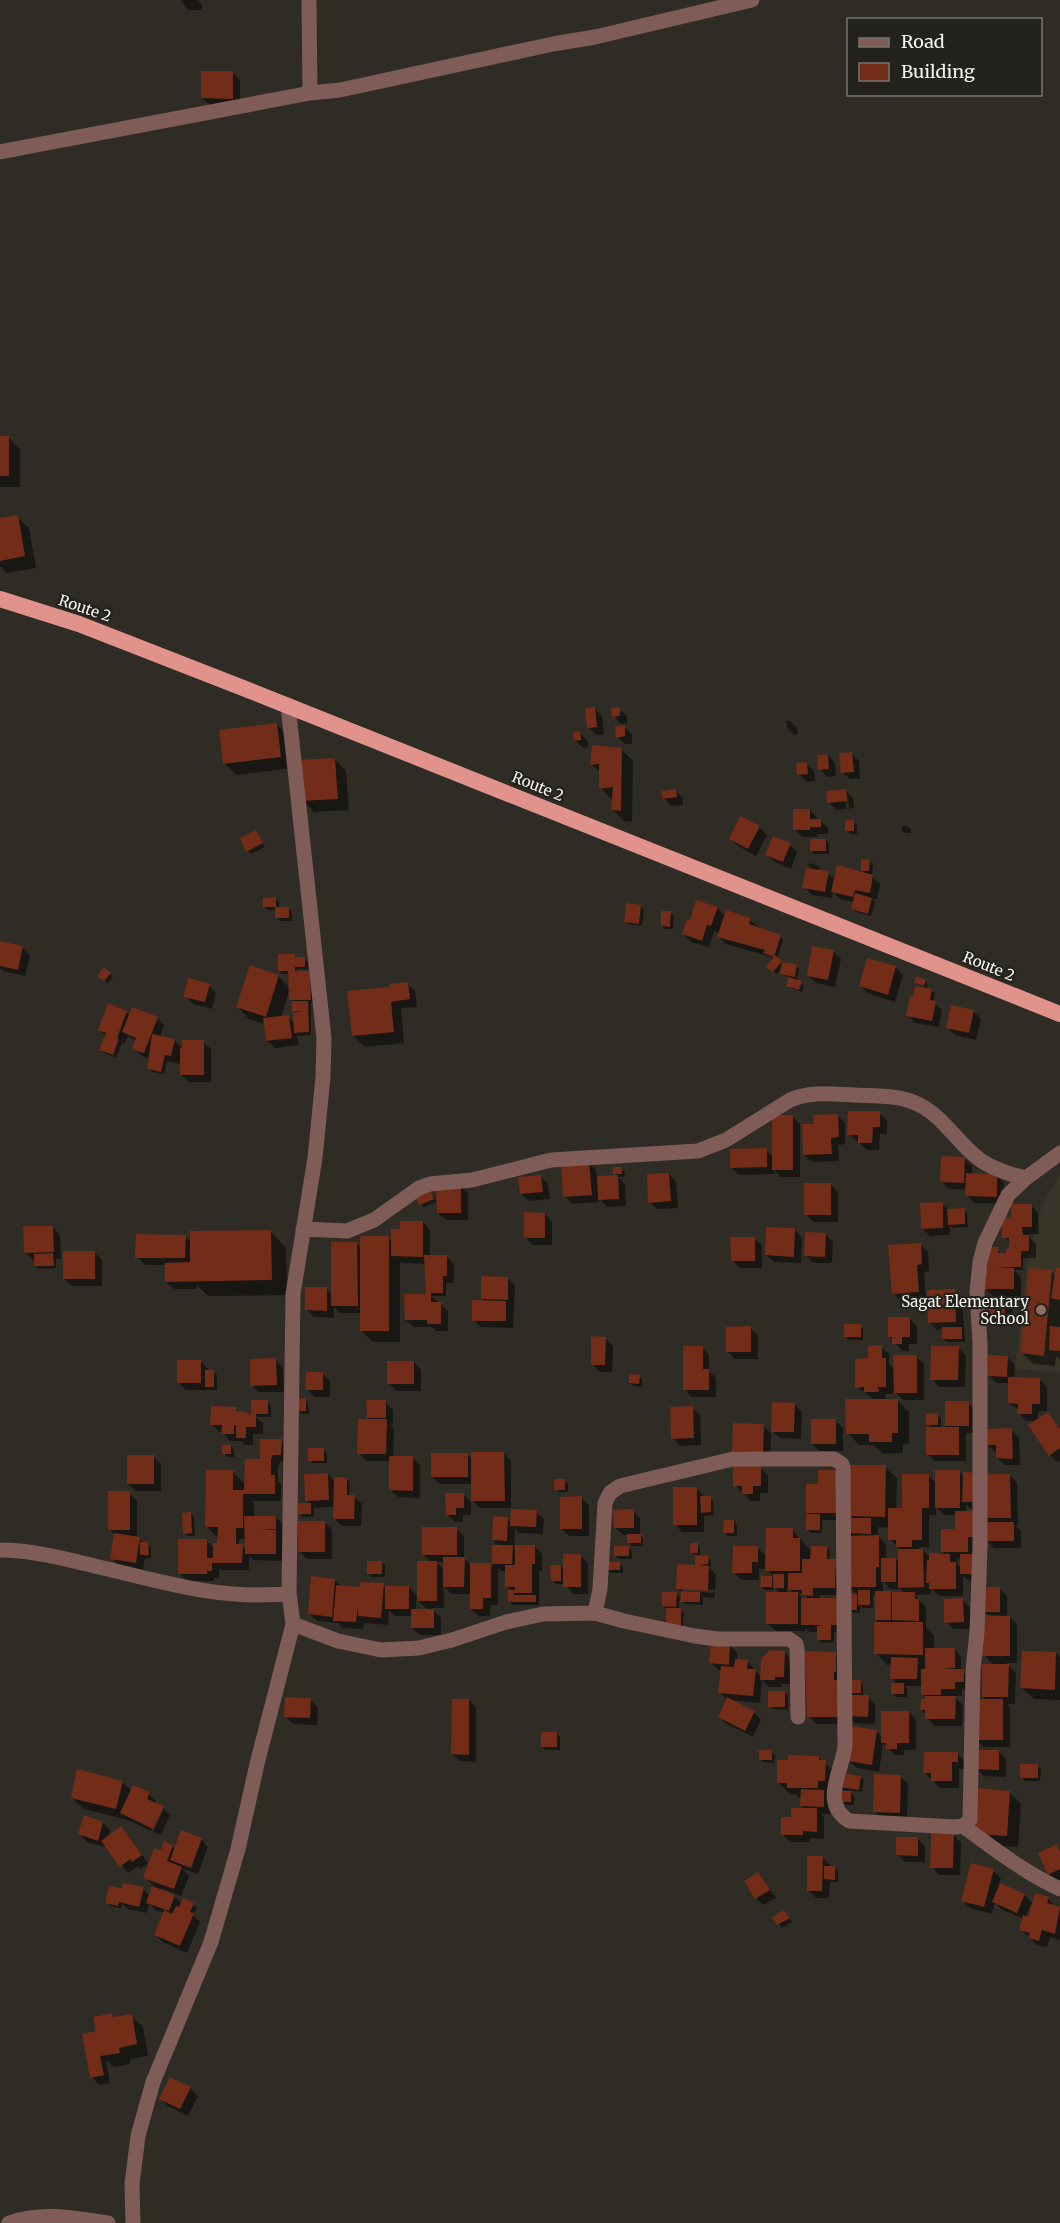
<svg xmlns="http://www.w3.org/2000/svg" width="1060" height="2223" font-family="Merriweather,serif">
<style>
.built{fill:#383528}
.shadow{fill:#0007;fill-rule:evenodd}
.building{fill:#722c18}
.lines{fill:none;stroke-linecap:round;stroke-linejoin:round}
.minor{stroke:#7f5c58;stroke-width:15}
.trunk{stroke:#e1928a;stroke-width:16}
.education-dot{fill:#8d6e63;stroke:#24221c;stroke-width:2}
.labels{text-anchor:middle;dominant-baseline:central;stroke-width:4.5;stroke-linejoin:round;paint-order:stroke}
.street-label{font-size:15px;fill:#f5f4f0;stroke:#24221c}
.poi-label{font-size:15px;fill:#f5f4f0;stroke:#24221c;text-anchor:end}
</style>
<rect width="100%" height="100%" fill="#2e2c25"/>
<path class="built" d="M 1060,1174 L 1060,1373 L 1015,1369 L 1027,1263 L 1042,1206 Z"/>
<path class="shadow" d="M 181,0 L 198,0 L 202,5 L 202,10 L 188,10 Z
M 233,73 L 240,80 L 240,106 L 210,105 L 202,98 Z
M 0,437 L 8,437 L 20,449 L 20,487 L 0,487 Z
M 17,517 L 29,528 L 36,568 L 7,573 L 0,566 L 0,520 Z
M 594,708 L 602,716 L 604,734 L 596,735 L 589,728 Z
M 619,709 L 627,716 L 627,723 L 621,724 L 614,716 Z
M 786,721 L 790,721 L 797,728 L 798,734 L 794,735 L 787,727 Z
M 277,724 L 288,736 L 292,768 L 236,775 L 224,763 Z
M 624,727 L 632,734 L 632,744 L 625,744 L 617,737 Z
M 580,733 L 587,740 L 588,747 L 583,748 L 575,740 Z
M 621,749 L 633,761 L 632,822 L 624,821 L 613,810 L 612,800 L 601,788 L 601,773 L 592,765 Z
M 851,754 L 859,761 L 860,779 L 850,779 L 842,772 Z
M 828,755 L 835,763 L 836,776 L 827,777 L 820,769 Z
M 335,759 L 346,771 L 349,810 L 314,812 L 303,800 Z
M 807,764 L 814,771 L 815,781 L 806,782 L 799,774 Z
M 845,790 L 853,798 L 854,808 L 836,810 L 829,802 ZM 845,796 L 848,796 L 849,808 L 846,809 Z
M 675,791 L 683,798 L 683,805 L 671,806 L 664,798 Z
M 810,810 L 817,818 L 817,821 L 821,821 L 828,828 L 828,834 L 817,834 L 817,837 L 802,837 L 795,830 Z
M 853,822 L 857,825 L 857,834 L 850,834 L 847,831 Z
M 902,826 L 907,826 L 911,829 L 911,833 L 905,833 L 902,830 Z
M 759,827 L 767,835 L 756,856 L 738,846 L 730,839 Z
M 256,832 L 265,847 L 251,854 L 248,851 Z
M 826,840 L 829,844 L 829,854 L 815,854 L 811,851 Z
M 790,845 L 797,852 L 791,869 L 775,862 L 767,855 Z
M 870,861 L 873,864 L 872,874 L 869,874 L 880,884 L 877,899 L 871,898 L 875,902 L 871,916 L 856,912 L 852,909 L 854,902 L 840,899 L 833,892 L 832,898 L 812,895 L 804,887 L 813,870 L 809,866 L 809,863 L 817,865 L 820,868 L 819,871 L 828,873 L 835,880 L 868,875 L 862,870 Z
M 276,899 L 279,902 L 279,909 L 289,909 L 292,912 L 292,921 L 280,921 L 277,917 L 277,910 L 268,910 L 265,907 Z
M 641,907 L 644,910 L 642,926 L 628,924 L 625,921 Z
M 717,908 L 725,916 L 750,920 L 758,927 L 780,936 L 783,940 L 777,959 L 782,963 L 796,966 L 799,969 L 797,981 L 804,986 L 802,992 L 791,988 L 787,985 L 790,978 L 782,974 L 783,966 L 777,974 L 768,967 L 775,958 L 726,944 L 718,936 L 719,933 L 714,931 L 709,947 L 691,942 L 684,934 L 691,922 Z
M 670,913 L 674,916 L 673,929 L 665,929 L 662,926 Z
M 0,943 L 22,948 L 30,955 L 25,976 L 3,971 L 0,968 Z
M 833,951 L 841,959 L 835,987 L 816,983 L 808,975 Z
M 294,956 L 297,959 L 304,959 L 308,962 L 308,969 L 297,969 L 297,973 L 309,972 L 314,1002 L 311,1003 L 311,1035 L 297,1036 L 299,1045 L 275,1048 L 267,1041 L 265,1024 L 249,1019 L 238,1007 L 278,976 L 290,988 L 290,974 L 282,974 L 279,970 ZM 290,989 L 290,999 L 294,1003 L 295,1024 L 288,1017 L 281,1018 Z
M 868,960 L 896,968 L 903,975 L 895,1002 L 868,993 L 860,986 Z
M 110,974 L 113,977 L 108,983 L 102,979 Z
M 915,981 L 925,981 L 928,985 L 927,989 L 935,993 L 933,1002 L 942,1010 L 939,1027 L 915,1023 L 908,1015 L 926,988 Z
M 407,984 L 415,991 L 417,1007 L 401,1008 L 404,1043 L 365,1047 L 353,1035 L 389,989 Z
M 209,986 L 216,993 L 212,1009 L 193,1004 L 185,996 Z
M 973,1011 L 981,1019 L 976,1040 L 955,1035 L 948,1028 Z
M 126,1012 L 130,1016 L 157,1018 L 164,1025 L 160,1037 L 174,1040 L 184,1050 L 203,1042 L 211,1049 L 211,1082 L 189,1082 L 181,1075 L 181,1064 L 167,1061 L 164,1074 L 152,1072 L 149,1069 L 151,1059 L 142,1056 L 134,1048 L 137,1041 L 128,1036 L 124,1044 L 122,1043 L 116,1058 L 104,1053 L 101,1049 L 106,1036 L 100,1030 Z
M 879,1113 L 887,1120 L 887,1134 L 880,1134 L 879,1150 L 867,1150 L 849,1134 Z
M 837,1115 L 845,1123 L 845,1144 L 838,1145 L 839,1161 L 812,1162 L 804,1155 L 815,1125 Z
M 792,1116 L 800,1124 L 800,1177 L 781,1177 L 774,1170 L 774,1174 L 739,1175 L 732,1168 L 766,1150 L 773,1157 Z
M 965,1159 L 972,1166 L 972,1175 L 997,1176 L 1004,1183 L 1004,1204 L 974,1203 L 967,1195 L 967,1190 L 949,1189 L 942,1182 Z
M 589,1163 L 596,1170 L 597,1177 L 617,1176 L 615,1173 L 621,1169 L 625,1172 L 624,1177 L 618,1177 L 625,1184 L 626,1206 L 607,1207 L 599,1198 L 599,1202 L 572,1204 L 565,1196 Z
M 669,1174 L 676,1182 L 678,1208 L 657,1209 L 650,1202 Z
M 541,1177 L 548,1184 L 550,1199 L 529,1201 L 521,1194 Z
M 831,1185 L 838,1192 L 838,1222 L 813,1222 L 806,1214 Z
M 460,1186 L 468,1193 L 468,1220 L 446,1220 L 438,1213 Z
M 430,1191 L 437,1202 L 424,1207 L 421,1204 Z
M 942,1204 L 948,1210 L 964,1209 L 967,1213 L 968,1227 L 953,1228 L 950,1225 L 950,1235 L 930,1236 L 922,1228 Z
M 1031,1205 L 1038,1213 L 1039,1234 L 1029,1234 L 1029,1237 L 1036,1244 L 1036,1258 L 1023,1258 L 1023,1270 L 1014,1270 L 1021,1277 L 1021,1296 L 1003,1296 L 1013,1306 L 1012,1322 L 994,1321 L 987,1313 L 995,1298 L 985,1288 L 997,1248 L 1001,1255 L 1007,1255 L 1010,1251 L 1010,1243 L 1004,1237 L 1012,1218 Z
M 545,1214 L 552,1222 L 552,1245 L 533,1245 L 525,1237 Z
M 423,1222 L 430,1230 L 430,1257 L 447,1257 L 454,1264 L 454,1283 L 446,1283 L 446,1296 L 431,1296 L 448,1311 L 448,1331 L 436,1331 L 432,1327 L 414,1327 L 406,1320 L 430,1295 L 426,1264 L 400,1263 L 400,1342 L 373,1342 L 361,1330 L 361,1313 L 340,1313 L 334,1307 L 334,1318 L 314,1317 L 307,1310 L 327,1289 L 333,1295 L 357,1244 L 361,1248 L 388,1238 L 393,1242 L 401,1230 Z
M 53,1227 L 60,1235 L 61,1259 L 56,1259 L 56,1268 L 39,1269 L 35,1266 L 35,1260 L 33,1260 L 25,1252 Z
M 795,1230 L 802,1238 L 801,1263 L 774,1262 L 766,1255 Z
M 271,1232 L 286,1248 L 287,1295 L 208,1296 L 197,1285 L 197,1289 L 174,1289 L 166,1282 L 166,1265 L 145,1265 L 137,1257 L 185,1236 L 192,1243 Z
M 825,1234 L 833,1242 L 832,1263 L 813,1263 L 806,1255 Z
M 754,1238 L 762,1246 L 762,1268 L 740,1268 L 732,1260 Z
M 920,1244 L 928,1252 L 929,1271 L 924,1272 L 926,1299 L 901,1301 L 893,1293 Z
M 94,1252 L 102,1260 L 102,1286 L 72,1286 L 64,1279 Z
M 1060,1269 L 1060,1360 L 1056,1356 L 1055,1366 L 1033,1364 L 1021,1352 L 1052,1272 L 1056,1276 Z
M 483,1278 L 508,1278 L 515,1286 L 513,1328 L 481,1327 L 473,1320 L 483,1302 Z
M 954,1291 L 962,1298 L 965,1342 L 947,1342 L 943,1339 L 943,1329 L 937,1330 L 929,1322 Z
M 909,1318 L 917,1326 L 917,1344 L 909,1344 L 909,1351 L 902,1351 L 889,1336 Z
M 860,1326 L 863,1329 L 863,1340 L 849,1340 L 846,1337 Z
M 750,1328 L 758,1335 L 758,1359 L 735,1359 L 728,1352 Z
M 605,1338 L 613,1346 L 612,1372 L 600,1372 L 592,1364 Z
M 702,1347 L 709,1355 L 709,1371 L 716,1378 L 716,1397 L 692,1397 L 684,1389 Z
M 881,1347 L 889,1354 L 889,1364 L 895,1370 L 916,1357 L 924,1364 L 924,1400 L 903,1400 L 893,1390 L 893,1394 L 885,1394 L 886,1400 L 897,1400 L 909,1412 L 909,1444 L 903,1444 L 903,1453 L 883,1454 L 874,1445 L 859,1445 L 848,1433 L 875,1400 L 857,1387 L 870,1360 Z
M 958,1348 L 966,1355 L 965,1387 L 939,1387 L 932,1379 Z
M 1007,1357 L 1015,1365 L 1014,1379 L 1040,1380 L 1047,1387 L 1047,1411 L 1038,1411 L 1038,1420 L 1048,1414 L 1060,1428 L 1060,1461 L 1057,1462 L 1050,1455 L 1038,1421 L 1026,1421 L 1019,1413 L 1019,1410 L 1009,1403 L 1010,1383 L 996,1383 L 989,1375 Z
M 276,1360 L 283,1368 L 284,1392 L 259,1392 L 252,1385 Z
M 200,1361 L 208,1369 L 208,1372 L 213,1372 L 217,1375 L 217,1390 L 186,1390 L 178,1382 Z
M 414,1362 L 421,1370 L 421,1391 L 396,1391 L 389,1383 Z
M 323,1374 L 330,1381 L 330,1397 L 314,1397 L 307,1389 Z
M 639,1376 L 642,1379 L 642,1387 L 634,1386 L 630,1383 Z
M 305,1400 L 308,1403 L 309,1414 L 302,1414 L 298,1411 Z
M 268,1402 L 271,1405 L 271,1417 L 256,1417 L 263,1423 L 263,1434 L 253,1434 L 253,1445 L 245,1445 L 241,1441 L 230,1441 L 223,1432 L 219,1432 L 212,1424 L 235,1408 L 240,1414 L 252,1415 Z
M 368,1402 L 385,1402 L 393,1410 L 393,1425 L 390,1425 L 394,1429 L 393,1458 L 413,1458 L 420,1465 L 420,1498 L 398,1497 L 391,1490 L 391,1461 L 366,1461 L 359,1453 L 368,1421 Z
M 946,1403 L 968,1403 L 976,1410 L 976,1433 L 966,1433 L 966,1461 L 935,1461 L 928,1454 L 932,1428 L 928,1424 L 937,1415 L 941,1418 L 941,1428 L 946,1428 Z
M 794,1404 L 802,1412 L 801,1439 L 780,1438 L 772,1431 Z
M 692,1408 L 700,1415 L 701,1445 L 680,1446 L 673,1438 Z
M 835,1420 L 843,1428 L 843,1451 L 820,1451 L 812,1444 Z
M 763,1426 L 771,1433 L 770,1459 L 741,1458 L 734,1450 Z
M 1011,1430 L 1019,1437 L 1020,1465 L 1005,1465 L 997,1458 L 997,1452 L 995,1452 L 987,1445 Z
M 281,1440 L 289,1448 L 288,1462 L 280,1462 L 278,1467 L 278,1481 L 281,1484 L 281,1501 L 252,1501 L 254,1503 L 254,1517 L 276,1517 L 283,1525 L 283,1561 L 254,1560 L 249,1556 L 249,1570 L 219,1570 L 219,1578 L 214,1578 L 214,1581 L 187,1581 L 179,1573 L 206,1540 L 215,1549 L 222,1545 L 219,1539 L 207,1527 L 232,1472 L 246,1485 L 261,1460 ZM 239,1539 L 246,1539 L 247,1550 L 239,1545 Z
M 231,1446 L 234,1450 L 234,1457 L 227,1457 L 224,1453 Z
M 324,1450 L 327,1453 L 327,1463 L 313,1463 L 310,1460 Z
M 467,1454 L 473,1460 L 504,1454 L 511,1461 L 511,1508 L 480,1508 L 472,1500 L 472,1484 L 440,1484 L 432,1477 Z
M 153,1457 L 161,1464 L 161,1491 L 136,1491 L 128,1484 Z
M 885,1467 L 897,1478 L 896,1509 L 903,1509 L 929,1476 L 936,1483 L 959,1471 L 964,1476 L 1010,1475 L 1017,1483 L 1018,1525 L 1015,1525 L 1021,1531 L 1021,1548 L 994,1548 L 985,1539 L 984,1581 L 969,1581 L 963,1576 L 963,1596 L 939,1596 L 931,1588 L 931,1594 L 915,1595 L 926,1608 L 926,1628 L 934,1635 L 934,1649 L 954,1649 L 961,1657 L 961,1671 L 971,1678 L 971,1689 L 962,1689 L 962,1696 L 953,1696 L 963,1705 L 962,1726 L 934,1726 L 922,1710 L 927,1698 L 922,1694 L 922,1686 L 905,1686 L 907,1688 L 907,1697 L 896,1697 L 893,1693 L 898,1685 L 892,1678 L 892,1665 L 887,1665 L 876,1653 L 880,1624 L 876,1620 L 876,1594 L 873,1594 L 873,1608 L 863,1608 L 860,1605 L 860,1613 L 853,1613 L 849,1609 L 849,1595 L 858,1595 L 849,1587 L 853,1537 L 848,1533 L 854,1519 L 850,1515 ZM 966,1504 L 971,1509 L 984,1509 L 966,1512 ZM 936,1507 L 944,1515 L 957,1515 L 957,1530 L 943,1530 L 943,1555 L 931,1558 L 923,1550 L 919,1550 L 919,1547 L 929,1547 L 929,1515 L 936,1515 ZM 878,1527 L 890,1528 L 890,1539 L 899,1548 L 899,1563 L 896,1559 L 886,1559 L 886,1544 L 878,1536 ZM 957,1559 L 961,1559 L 961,1568 L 957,1564 ZM 883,1581 L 890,1589 L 901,1589 L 905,1593 L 883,1593 Z
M 760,1468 L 768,1475 L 768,1493 L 760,1493 L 760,1501 L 751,1501 L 735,1485 Z
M 328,1474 L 335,1482 L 346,1479 L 350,1482 L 349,1497 L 354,1497 L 362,1504 L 361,1526 L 342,1526 L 334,1518 L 334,1507 L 314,1508 L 314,1517 L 303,1517 L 300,1513 L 310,1504 L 307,1500 Z
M 565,1481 L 568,1484 L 568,1492 L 559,1492 L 556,1489 Z
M 808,1486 L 844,1520 L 822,1520 L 822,1533 L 811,1533 L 807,1529 L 811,1516 L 807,1512 Z
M 697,1489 L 704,1496 L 710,1498 L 713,1501 L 714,1515 L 704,1516 L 704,1532 L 682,1532 L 675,1524 Z
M 129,1493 L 137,1501 L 137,1538 L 151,1547 L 151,1558 L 145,1558 L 143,1570 L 119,1566 L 112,1558 L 115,1535 L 109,1529 Z
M 463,1494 L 471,1502 L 471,1515 L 463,1515 L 463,1522 L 455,1522 L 447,1514 Z
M 581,1498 L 589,1505 L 589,1536 L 569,1536 L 562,1529 Z
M 633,1511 L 640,1518 L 640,1536 L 643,1539 L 643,1546 L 632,1546 L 629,1542 L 629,1535 L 623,1535 L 615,1527 Z
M 536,1512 L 544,1519 L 543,1534 L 519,1533 L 515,1528 L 514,1549 L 517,1552 L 535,1547 L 542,1554 L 542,1571 L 539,1571 L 539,1605 L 513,1605 L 509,1602 L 512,1591 L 507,1587 L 507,1571 L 501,1571 L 498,1568 L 498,1605 L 490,1605 L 490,1616 L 479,1616 L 471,1609 L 471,1594 L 452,1594 L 444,1587 L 444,1608 L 431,1608 L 441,1618 L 441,1635 L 420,1635 L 412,1628 L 412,1616 L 395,1616 L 389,1610 L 388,1625 L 364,1623 L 363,1629 L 342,1628 L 338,1623 L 317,1621 L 309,1614 L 335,1580 L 342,1587 L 361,1589 L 383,1585 L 386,1587 L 409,1587 L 418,1597 L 432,1563 L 424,1555 L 456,1529 L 464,1536 L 464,1558 L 470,1564 L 490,1564 L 493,1567 L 493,1546 L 500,1547 L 493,1540 L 507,1519 L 512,1523 ZM 436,1562 L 444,1562 L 444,1570 ZM 416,1599 L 428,1610 L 416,1611 Z
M 191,1514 L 194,1517 L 195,1536 L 188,1536 L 184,1533 Z
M 734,1521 L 737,1525 L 737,1536 L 728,1536 L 725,1532 Z
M 324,1522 L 332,1530 L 332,1559 L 307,1559 L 300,1552 Z
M 792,1530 L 812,1552 L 826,1548 L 830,1551 L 829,1561 L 835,1561 L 843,1568 L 842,1595 L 820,1595 L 820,1600 L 845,1632 L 834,1632 L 834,1642 L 822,1643 L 819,1639 L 819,1632 L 810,1632 L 805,1628 L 805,1631 L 776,1631 L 768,1624 L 780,1593 L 774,1587 L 774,1590 L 765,1590 L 762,1587 L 762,1578 L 774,1578 L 767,1569 L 759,1569 L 759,1580 L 741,1580 L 734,1572 L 758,1548 L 767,1557 ZM 787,1587 L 793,1593 L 787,1593 ZM 797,1593 L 804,1593 L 809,1600 L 805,1600 Z
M 697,1544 L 700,1548 L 700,1557 L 708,1557 L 711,1560 L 711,1567 L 709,1567 L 716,1575 L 715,1590 L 683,1588 L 683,1591 L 715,1593 L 715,1598 L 703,1597 L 703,1605 L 685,1604 L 679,1599 L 679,1610 L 684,1613 L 683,1628 L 671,1628 L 668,1610 L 664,1606 L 676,1594 L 682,1599 L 682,1593 L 677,1589 L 699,1567 L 697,1564 L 697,1556 L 691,1552 Z
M 628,1548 L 632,1551 L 632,1559 L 619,1559 L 616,1556 Z
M 581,1556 L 588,1563 L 588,1594 L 573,1594 L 565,1584 L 556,1584 L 552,1580 L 561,1566 L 565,1571 Z
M 382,1563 L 385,1566 L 385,1577 L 371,1577 L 368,1574 Z
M 619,1564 L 623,1567 L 623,1573 L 611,1573 L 608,1570 Z
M 999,1588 L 1007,1596 L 1007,1617 L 1010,1617 L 1017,1625 L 1017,1663 L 1006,1663 L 1016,1673 L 1015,1704 L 1007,1704 L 1010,1708 L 1010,1747 L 984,1747 L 976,1739 L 987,1701 L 983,1697 L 994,1666 L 984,1655 L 990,1617 L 985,1612 Z
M 963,1600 L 970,1608 L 971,1629 L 954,1629 L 946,1622 Z
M 730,1646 L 737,1653 L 737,1660 L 747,1661 L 762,1678 L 784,1652 L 792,1660 L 791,1684 L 782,1684 L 782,1687 L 769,1687 L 762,1680 L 760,1703 L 731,1700 L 754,1712 L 761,1720 L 753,1737 L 727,1724 L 719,1717 L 727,1700 L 720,1693 L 722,1670 L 719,1670 L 711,1663 Z
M 835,1653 L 843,1661 L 843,1679 L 860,1682 L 863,1685 L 863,1696 L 868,1697 L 875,1704 L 875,1724 L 855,1723 L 846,1714 L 846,1724 L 816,1724 L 809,1716 Z
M 1056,1653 L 1060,1658 L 1060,1700 L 1034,1699 L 1022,1688 Z
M 785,1693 L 788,1696 L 788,1710 L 773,1709 L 770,1706 Z
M 311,1700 L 318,1707 L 317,1725 L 293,1724 L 285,1716 Z
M 469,1700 L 476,1708 L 476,1762 L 460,1761 L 453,1754 Z
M 909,1712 L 916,1720 L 916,1750 L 904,1750 L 904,1755 L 895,1755 L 883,1743 L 879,1772 L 857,1768 L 849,1761 L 876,1731 L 882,1737 Z
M 557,1734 L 560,1737 L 560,1750 L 546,1750 L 542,1747 Z
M 998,1751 L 1006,1759 L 1006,1777 L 984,1776 L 977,1769 Z
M 771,1752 L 775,1755 L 774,1763 L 764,1762 L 760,1759 Z
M 957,1754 L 965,1761 L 965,1769 L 959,1769 L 959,1788 L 940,1788 L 925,1773 Z
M 818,1757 L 837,1773 L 831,1799 L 831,1814 L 821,1814 L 824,1817 L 824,1839 L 810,1838 L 810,1842 L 790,1842 L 782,1834 L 792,1819 L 805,1809 L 801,1805 L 801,1799 L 795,1794 L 790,1794 L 778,1782 Z
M 1037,1766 L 1041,1769 L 1040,1781 L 1025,1781 L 1021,1777 Z
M 900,1776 L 908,1784 L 907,1820 L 882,1819 L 874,1811 Z
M 860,1777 L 864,1780 L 862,1792 L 843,1790 L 840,1786 Z
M 122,1782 L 132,1791 L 149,1794 L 156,1801 L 155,1804 L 164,1809 L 161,1809 L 151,1831 L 128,1820 L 84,1809 L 72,1798 Z
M 1009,1792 L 1021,1804 L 1018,1847 L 988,1845 L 976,1833 Z
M 850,1793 L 854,1796 L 854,1805 L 846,1805 L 842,1801 Z
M 164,1809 L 170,1815 L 161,1835 L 153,1832 Z
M 103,1823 L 110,1830 L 108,1838 L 128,1836 L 148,1863 L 140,1869 L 138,1866 L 128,1873 L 106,1845 L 105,1847 L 87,1842 L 80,1834 Z
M 954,1835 L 961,1843 L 960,1875 L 939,1875 L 932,1867 Z
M 201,1839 L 208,1847 L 198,1874 L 181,1868 L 189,1876 L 181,1896 L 161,1888 L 160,1891 L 174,1896 L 182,1904 L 193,1904 L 197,1908 L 193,1915 L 200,1922 L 187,1953 L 163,1942 L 155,1935 L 164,1913 L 155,1910 L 149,1903 L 147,1913 L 128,1909 L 122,1904 L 121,1908 L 110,1906 L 107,1902 L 121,1890 L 143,1889 L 150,1896 L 154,1886 L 145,1877 L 162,1852 L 172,1846 L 176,1850 Z
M 918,1839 L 925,1846 L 925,1862 L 905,1862 L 897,1854 Z
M 1057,1846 L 1060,1849 L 1060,1880 L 1057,1881 L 1049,1874 Z
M 822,1857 L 830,1865 L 830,1868 L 835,1868 L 838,1871 L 838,1882 L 830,1882 L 829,1898 L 816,1898 L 808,1890 Z
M 993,1871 L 1001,1878 L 999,1884 L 1025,1895 L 1033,1904 L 1048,1898 L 1055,1907 L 1060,1908 L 1060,1940 L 1050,1937 L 1047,1947 L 1037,1945 L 1020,1929 L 1024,1919 L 1001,1909 L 995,1902 L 992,1914 L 970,1908 L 963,1901 ZM 1031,1904 L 1033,1905 L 1029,1919 L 1025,1917 Z
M 758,1874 L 776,1898 L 763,1905 L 756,1898 Z
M 787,1915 L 792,1922 L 782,1928 L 774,1917 Z
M 112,2015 L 115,2019 L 131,2016 L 143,2027 L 148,2056 L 130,2059 L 130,2064 L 114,2067 L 106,2060 L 110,2083 L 99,2085 L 92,2077 L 95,2033 Z
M 190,2088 L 198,2096 L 188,2116 L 168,2106 L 161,2099 Z"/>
<path class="building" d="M 201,71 L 233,71 L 233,99 L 201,98 Z
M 0,436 L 9,436 L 9,476 L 0,476 Z
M 18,515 L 25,556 L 0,561 L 0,518 Z
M 595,707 L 597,727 L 587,728 L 585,708 Z
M 620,707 L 620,716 L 612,717 L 611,708 Z
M 277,723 L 281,757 L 223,764 L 219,730 Z
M 625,725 L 625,736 L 616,738 L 615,726 Z
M 580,731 L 581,740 L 574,741 L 573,732 Z
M 592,745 L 622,748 L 621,811 L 611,810 L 613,787 L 599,789 L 599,764 L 590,765 Z
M 852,752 L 854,772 L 841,773 L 839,753 Z
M 828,754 L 829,769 L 818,770 L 817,755 Z
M 335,758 L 338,799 L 301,801 L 299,760 Z
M 807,762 L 808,774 L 797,775 L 796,763 Z
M 676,789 L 677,797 L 662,799 L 662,791 Z
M 846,789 L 847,801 L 827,803 L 826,791 Z
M 793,809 L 810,809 L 810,819 L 821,819 L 821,827 L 810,827 L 810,830 L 793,830 Z
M 740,816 L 760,826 L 748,849 L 729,839 Z
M 845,820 L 854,820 L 854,831 L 845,831 Z
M 256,830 L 263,843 L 246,852 L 240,838 Z
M 773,836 L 791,843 L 783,862 L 765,855 Z
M 810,839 L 826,839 L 826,851 L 810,851 Z
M 861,859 L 870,860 L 869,871 L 861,871 Z
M 837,865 L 873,875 L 870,893 L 855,890 L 853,897 L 831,892 Z
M 806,868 L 829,871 L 825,892 L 802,888 Z
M 855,893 L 872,898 L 868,914 L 851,909 Z
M 276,897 L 276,907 L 263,907 L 263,898 Z
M 696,900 L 718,907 L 711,926 L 707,925 L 702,941 L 682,934 L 687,919 L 690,920 Z
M 626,903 L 641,905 L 639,924 L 624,922 Z
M 275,907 L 289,907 L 289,918 L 275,918 Z
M 726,910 L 751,918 L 749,924 L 781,935 L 774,957 L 763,953 L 765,950 L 717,937 Z
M 661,911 L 671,911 L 670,927 L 661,926 Z
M 0,941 L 23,946 L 18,970 L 0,966 Z
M 812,946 L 834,950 L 828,980 L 807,976 Z
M 278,954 L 295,954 L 295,957 L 305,957 L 305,967 L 295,967 L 295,971 L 310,971 L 311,1000 L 289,1000 L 288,971 L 278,971 Z
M 775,955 L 782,961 L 773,972 L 766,967 Z
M 867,958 L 896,966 L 888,995 L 859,986 Z
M 782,962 L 797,964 L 795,977 L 780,974 Z
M 250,965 L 279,975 L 266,1017 L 236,1007 Z
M 104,967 L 111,973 L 104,981 L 97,976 Z
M 916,976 L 926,980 L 924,986 L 914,982 Z
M 788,977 L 802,981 L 799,990 L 786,986 Z
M 188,978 L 210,984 L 205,1002 L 183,997 Z
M 408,982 L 410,999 L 391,1002 L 394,1032 L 352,1036 L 347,991 L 389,987 L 389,984 Z
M 915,986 L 932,989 L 930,1000 L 936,1001 L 932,1021 L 906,1016 L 910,996 L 913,997 Z
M 292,1001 L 308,1001 L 309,1032 L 294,1033 L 293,1013 L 304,1011 L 292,1012 Z
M 108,1003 L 127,1011 L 117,1038 L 119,1039 L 113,1055 L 99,1050 L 106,1033 L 98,1030 Z
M 951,1005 L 974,1010 L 969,1033 L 946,1028 Z
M 132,1007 L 158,1017 L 144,1053 L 132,1049 L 136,1038 L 122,1032 Z
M 289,1015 L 292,1038 L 266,1041 L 263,1018 Z
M 152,1034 L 175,1039 L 171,1056 L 165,1055 L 161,1072 L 147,1069 Z
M 182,1040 L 204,1040 L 204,1075 L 180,1075 L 180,1048 L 182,1048 Z
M 848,1111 L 880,1111 L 880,1127 L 873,1127 L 872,1143 L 858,1143 L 858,1135 L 847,1135 Z
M 838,1114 L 839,1137 L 831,1138 L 832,1154 L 803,1155 L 802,1124 L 814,1124 L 813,1115 Z
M 772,1115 L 793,1115 L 793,1170 L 772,1170 Z
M 767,1148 L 767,1167 L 730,1168 L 730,1149 Z
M 941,1156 L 965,1157 L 964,1183 L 940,1182 Z
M 589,1161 L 592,1195 L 563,1197 L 561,1164 Z
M 613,1167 L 622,1167 L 622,1174 L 613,1174 Z
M 669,1173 L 671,1201 L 648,1203 L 647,1174 Z
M 966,1173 L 997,1174 L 997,1197 L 965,1196 Z
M 541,1175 L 543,1192 L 520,1194 L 518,1177 Z
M 618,1175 L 619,1199 L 598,1200 L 597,1176 Z
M 804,1183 L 831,1183 L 831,1215 L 804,1215 Z
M 461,1184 L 461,1213 L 437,1213 L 436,1185 Z
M 430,1189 L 434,1199 L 419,1205 L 415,1195 Z
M 943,1202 L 943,1228 L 921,1229 L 920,1203 Z
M 1011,1204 L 1032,1204 L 1032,1227 L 1022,1227 L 1023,1235 L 1029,1235 L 1029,1251 L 1021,1251 L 1021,1267 L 995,1267 L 1014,1268 L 1014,1289 L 984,1289 L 984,1268 L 988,1268 L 988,1247 L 998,1247 L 998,1253 L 1006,1253 L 1006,1249 L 1009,1249 L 1009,1238 L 1002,1238 L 1002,1217 L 1011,1217 Z
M 965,1208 L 965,1224 L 948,1225 L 947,1209 Z
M 524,1212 L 545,1213 L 545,1238 L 524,1238 Z
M 400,1221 L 423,1221 L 423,1257 L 391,1256 L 391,1229 L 400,1229 Z
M 23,1226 L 53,1226 L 54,1252 L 24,1253 Z
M 766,1227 L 795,1228 L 794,1257 L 765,1255 Z
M 271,1230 L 272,1280 L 165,1282 L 165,1263 L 190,1262 L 190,1231 Z
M 805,1232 L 826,1233 L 825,1257 L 804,1256 Z
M 136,1234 L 186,1235 L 185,1258 L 135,1258 Z
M 360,1236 L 389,1236 L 389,1331 L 360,1331 Z
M 730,1237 L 755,1237 L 755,1261 L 731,1261 Z
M 331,1242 L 357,1242 L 358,1306 L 331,1306 Z
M 921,1243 L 922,1264 L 917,1265 L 919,1292 L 892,1294 L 888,1245 Z
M 63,1251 L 95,1251 L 95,1279 L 63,1279 Z
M 53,1253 L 54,1266 L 34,1266 L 34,1254 Z
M 424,1255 L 447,1255 L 447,1276 L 443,1276 L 443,1293 L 431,1293 L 431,1302 L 441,1302 L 441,1324 L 427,1324 L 427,1320 L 405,1320 L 404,1294 L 426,1294 Z
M 1056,1267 L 1060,1268 L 1060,1300 L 1051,1298 Z
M 1029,1268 L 1052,1270 L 1044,1356 L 1020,1353 Z
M 481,1276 L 508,1277 L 508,1300 L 481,1299 Z
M 305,1287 L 327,1287 L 327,1311 L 305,1310 Z
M 955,1289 L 956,1322 L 928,1323 L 927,1290 Z
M 986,1296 L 1006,1297 L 1005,1315 L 985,1314 Z
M 472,1300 L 506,1301 L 506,1321 L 472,1321 Z
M 888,1317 L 910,1317 L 910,1337 L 902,1337 L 902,1344 L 892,1344 L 892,1337 L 888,1337 Z
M 844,1324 L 861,1324 L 861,1337 L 844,1337 Z
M 751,1326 L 751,1352 L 726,1352 L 726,1327 Z
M 1050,1326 L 1060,1327 L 1060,1351 L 1049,1350 Z
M 942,1327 L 962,1327 L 962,1339 L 942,1339 Z
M 591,1336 L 606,1337 L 605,1365 L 591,1365 Z
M 882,1345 L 882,1358 L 886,1358 L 886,1387 L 878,1387 L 879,1392 L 864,1392 L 864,1387 L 855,1388 L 855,1359 L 868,1358 L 868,1346 Z
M 683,1346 L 703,1346 L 703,1369 L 709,1369 L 709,1390 L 683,1390 Z
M 931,1346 L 959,1346 L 958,1380 L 930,1380 Z
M 893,1355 L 917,1355 L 917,1393 L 894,1393 Z
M 988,1355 L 1008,1356 L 1007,1377 L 987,1376 Z
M 276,1358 L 277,1385 L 250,1386 L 250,1359 Z
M 177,1360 L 201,1360 L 201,1383 L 177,1383 Z
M 387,1361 L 414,1361 L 414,1384 L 387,1384 Z
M 205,1370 L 214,1370 L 214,1387 L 205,1387 Z
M 306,1372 L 323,1372 L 323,1390 L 305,1390 Z
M 629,1374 L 640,1375 L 639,1384 L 629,1383 Z
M 1008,1377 L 1040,1378 L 1040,1404 L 1032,1404 L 1032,1414 L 1017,1414 L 1018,1404 L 1008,1403 Z
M 306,1398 L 306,1411 L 297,1411 L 296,1399 Z
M 845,1399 L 898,1399 L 898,1433 L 892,1433 L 892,1442 L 869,1442 L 869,1434 L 846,1434 Z
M 251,1400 L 268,1400 L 268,1414 L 256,1414 L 256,1427 L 246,1427 L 246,1438 L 236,1438 L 236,1425 L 234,1425 L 234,1434 L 221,1434 L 222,1425 L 210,1425 L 211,1406 L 236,1407 L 236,1411 L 247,1412 L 247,1414 L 251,1414 Z
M 366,1400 L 386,1400 L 386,1418 L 367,1418 Z
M 945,1401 L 969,1401 L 969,1426 L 945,1426 Z
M 772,1402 L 795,1403 L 794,1432 L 771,1432 Z
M 693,1406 L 694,1438 L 671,1439 L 670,1407 Z
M 1048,1412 L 1060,1429 L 1060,1448 L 1049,1456 L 1028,1425 Z
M 938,1413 L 938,1425 L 926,1425 L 926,1414 Z
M 358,1419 L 387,1419 L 386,1454 L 357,1454 Z
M 811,1419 L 836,1419 L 836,1444 L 811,1444 Z
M 733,1423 L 764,1424 L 763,1452 L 732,1451 Z
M 926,1427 L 959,1427 L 959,1455 L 926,1455 Z
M 1012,1428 L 1013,1459 L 996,1458 L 996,1445 L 986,1445 L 985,1429 Z
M 260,1439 L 282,1439 L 281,1455 L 273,1455 L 271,1459 L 271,1475 L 275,1475 L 275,1494 L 243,1494 L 243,1528 L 236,1528 L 236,1544 L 243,1544 L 242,1563 L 212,1563 L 212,1571 L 207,1571 L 207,1574 L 178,1574 L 178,1539 L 207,1539 L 207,1558 L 213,1558 L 213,1543 L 217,1543 L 218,1527 L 205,1527 L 206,1470 L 233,1470 L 233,1490 L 244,1490 L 245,1459 L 260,1459 Z
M 222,1445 L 231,1445 L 231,1454 L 222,1454 Z
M 308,1448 L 324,1448 L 324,1461 L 308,1461 Z
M 471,1452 L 504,1452 L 505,1501 L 471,1501 Z
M 431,1453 L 468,1453 L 468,1477 L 431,1477 Z
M 127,1455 L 154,1455 L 154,1484 L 127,1484 Z
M 389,1456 L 413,1456 L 413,1491 L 389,1490 Z
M 849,1465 L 886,1465 L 885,1517 L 849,1516 Z
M 733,1466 L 761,1466 L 761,1486 L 753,1486 L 753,1494 L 742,1494 L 742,1486 L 733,1486 Z
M 818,1470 L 838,1470 L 837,1513 L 806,1513 L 806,1484 L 818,1484 Z
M 935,1470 L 960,1470 L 960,1508 L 935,1508 Z
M 963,1472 L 978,1473 L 978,1502 L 962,1502 Z
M 328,1473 L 329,1500 L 305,1501 L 304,1474 Z
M 902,1474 L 929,1474 L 929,1508 L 922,1508 L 922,1540 L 912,1540 L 912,1547 L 896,1547 L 896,1540 L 888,1540 L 888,1508 L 902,1508 Z
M 983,1474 L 1010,1474 L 1011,1518 L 983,1518 Z
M 334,1477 L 347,1478 L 347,1495 L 355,1495 L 354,1519 L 333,1519 Z
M 554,1479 L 565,1479 L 565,1490 L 554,1490 Z
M 673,1487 L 697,1487 L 697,1525 L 673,1525 Z
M 108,1491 L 130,1491 L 130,1530 L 108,1530 Z
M 445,1493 L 464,1493 L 464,1508 L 456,1508 L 456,1515 L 446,1515 Z
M 582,1496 L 582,1529 L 560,1529 L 560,1497 Z
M 700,1496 L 711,1496 L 711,1512 L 701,1513 Z
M 298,1503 L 311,1503 L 311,1514 L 298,1514 Z
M 511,1509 L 537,1510 L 536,1527 L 510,1526 Z
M 634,1509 L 634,1528 L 614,1528 L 613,1510 Z
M 955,1511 L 978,1511 L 978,1537 L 968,1537 L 968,1552 L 941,1552 L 941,1529 L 955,1529 Z
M 191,1512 L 192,1533 L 183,1534 L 182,1513 Z
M 806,1514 L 820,1514 L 820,1530 L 806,1530 Z
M 244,1516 L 276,1516 L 276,1529 L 260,1529 L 276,1530 L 276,1554 L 245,1554 Z
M 493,1516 L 508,1517 L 507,1541 L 492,1540 Z
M 847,1518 L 871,1518 L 871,1534 L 847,1533 Z
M 724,1520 L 734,1520 L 734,1533 L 723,1533 Z
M 298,1521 L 325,1521 L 325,1552 L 298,1552 Z
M 985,1522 L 1014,1522 L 1014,1541 L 985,1541 Z
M 422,1527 L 457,1527 L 457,1555 L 422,1555 Z
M 766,1528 L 793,1528 L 793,1538 L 800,1538 L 800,1571 L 765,1571 Z
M 114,1533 L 140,1537 L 136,1563 L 110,1559 Z
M 627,1534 L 641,1534 L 641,1543 L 627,1543 Z
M 879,1535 L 879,1567 L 876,1567 L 876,1587 L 848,1587 L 844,1536 Z
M 140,1542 L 148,1542 L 149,1555 L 140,1555 Z
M 690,1543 L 698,1543 L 698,1553 L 690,1553 Z
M 492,1545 L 513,1545 L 512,1564 L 492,1564 Z
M 515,1545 L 535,1545 L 535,1564 L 532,1564 L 532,1593 L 514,1593 L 514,1595 L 536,1595 L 536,1602 L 508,1602 L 508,1590 L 515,1590 L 515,1587 L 505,1587 L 505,1565 L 515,1565 Z
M 614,1546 L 629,1546 L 629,1556 L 614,1556 Z
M 733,1546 L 758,1546 L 758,1562 L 752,1562 L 752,1573 L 732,1573 Z
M 811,1546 L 827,1546 L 827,1559 L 836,1559 L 835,1588 L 813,1588 L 813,1596 L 802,1595 L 802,1590 L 788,1590 L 788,1573 L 802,1573 L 802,1559 L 810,1559 Z
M 898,1549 L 923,1549 L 924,1587 L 898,1588 Z
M 929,1553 L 950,1554 L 950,1562 L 956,1562 L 956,1589 L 929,1589 L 929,1583 L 926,1583 L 927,1560 L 929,1560 Z
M 563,1554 L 581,1554 L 581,1587 L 563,1587 Z
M 960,1554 L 977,1554 L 977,1574 L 960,1574 Z
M 695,1555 L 709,1556 L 708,1564 L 699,1565 L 709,1566 L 708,1591 L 676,1589 L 677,1564 L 695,1565 Z
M 443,1557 L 465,1557 L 464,1587 L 443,1587 Z
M 881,1558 L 896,1558 L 896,1582 L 881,1582 Z
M 367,1561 L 382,1561 L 382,1574 L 367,1574 Z
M 417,1561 L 437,1561 L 437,1601 L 417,1601 Z
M 606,1562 L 620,1562 L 620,1570 L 606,1570 Z
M 470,1563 L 491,1563 L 491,1598 L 483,1598 L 483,1609 L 470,1609 Z
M 550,1565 L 561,1565 L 561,1581 L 551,1581 Z
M 773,1574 L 784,1574 L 784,1588 L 773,1588 Z
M 311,1576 L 335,1579 L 332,1617 L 308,1614 Z
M 761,1576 L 772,1576 L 772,1587 L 760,1587 Z
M 360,1582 L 384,1583 L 381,1618 L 358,1616 L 358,1606 L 356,1622 L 333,1621 L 336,1585 L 360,1587 Z
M 385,1586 L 409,1586 L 409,1609 L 385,1609 Z
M 983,1587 L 1000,1587 L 1000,1612 L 983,1612 Z
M 858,1590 L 870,1590 L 870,1605 L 858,1605 Z
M 681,1591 L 700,1592 L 700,1602 L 680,1602 Z
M 875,1591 L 891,1591 L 891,1620 L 875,1620 Z
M 662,1592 L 677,1592 L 676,1607 L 662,1606 Z
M 766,1592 L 798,1592 L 798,1624 L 766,1624 Z
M 892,1592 L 915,1592 L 915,1599 L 919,1599 L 919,1621 L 892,1620 Z
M 848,1594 L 857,1594 L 857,1610 L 848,1610 Z
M 801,1598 L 838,1598 L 838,1625 L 831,1625 L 831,1640 L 817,1640 L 817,1626 L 825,1625 L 801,1625 Z
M 963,1598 L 964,1622 L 944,1623 L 944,1599 Z
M 666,1608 L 681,1608 L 681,1625 L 666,1625 Z
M 411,1609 L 434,1609 L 434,1628 L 411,1628 Z
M 983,1615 L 1010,1616 L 1010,1656 L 982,1656 Z
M 874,1622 L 923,1622 L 923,1655 L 874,1654 Z
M 711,1643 L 730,1644 L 729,1665 L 709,1663 Z
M 925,1648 L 955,1648 L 955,1668 L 941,1669 L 964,1669 L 964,1682 L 955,1682 L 955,1689 L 941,1689 L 941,1695 L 921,1695 L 921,1669 L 925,1669 Z
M 770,1650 L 785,1651 L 784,1677 L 775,1677 L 775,1680 L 760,1680 L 761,1659 Z
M 804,1651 L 836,1652 L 836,1672 L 834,1672 L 834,1680 L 839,1680 L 839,1717 L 807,1717 Z
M 1022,1651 L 1056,1652 L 1055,1690 L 1020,1688 Z
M 891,1657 L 918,1658 L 917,1679 L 890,1679 Z
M 735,1659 L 748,1660 L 747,1669 L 756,1669 L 753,1696 L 718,1693 L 721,1666 L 734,1667 Z
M 982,1664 L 1009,1664 L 1008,1697 L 982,1697 Z
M 847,1680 L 861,1680 L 861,1693 L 847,1693 Z
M 891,1683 L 904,1683 L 904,1694 L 891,1694 Z
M 768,1691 L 785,1691 L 785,1707 L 768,1707 Z
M 846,1695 L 869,1695 L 868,1717 L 845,1716 Z
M 925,1696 L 956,1696 L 955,1719 L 925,1719 L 925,1710 L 920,1710 L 921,1699 L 925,1699 Z
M 285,1697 L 311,1698 L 310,1718 L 284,1717 Z
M 727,1697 L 755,1711 L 745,1731 L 718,1717 Z
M 452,1699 L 469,1699 L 469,1755 L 451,1754 Z
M 975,1699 L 1003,1699 L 1003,1740 L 975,1740 Z
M 881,1711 L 909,1711 L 909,1743 L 897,1743 L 897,1749 L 886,1749 L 886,1743 L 881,1743 Z
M 852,1726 L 877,1730 L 872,1765 L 847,1761 Z
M 541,1732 L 557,1732 L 557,1747 L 541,1747 Z
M 759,1750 L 772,1750 L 772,1760 L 759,1760 Z
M 976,1750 L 999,1750 L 999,1770 L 975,1769 Z
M 924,1752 L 958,1752 L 958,1762 L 952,1762 L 952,1781 L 931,1781 L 931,1773 L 923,1773 Z
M 788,1755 L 819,1756 L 819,1760 L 826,1760 L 825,1781 L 818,1781 L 818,1788 L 787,1788 L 787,1783 L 777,1783 L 777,1760 L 788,1760 Z
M 1020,1764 L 1038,1764 L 1038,1778 L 1020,1778 Z
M 77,1769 L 123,1781 L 116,1809 L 71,1798 Z
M 840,1773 L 861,1776 L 859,1790 L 839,1787 Z
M 874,1774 L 901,1775 L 900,1813 L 873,1812 Z
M 133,1785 L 150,1792 L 147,1799 L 164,1806 L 153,1829 L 120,1813 Z
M 978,1788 L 1010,1791 L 1007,1836 L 975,1834 Z
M 801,1789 L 824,1790 L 824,1807 L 800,1806 Z
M 840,1791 L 851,1791 L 851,1802 L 841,1802 Z
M 791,1808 L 817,1808 L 817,1832 L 803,1831 L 803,1835 L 781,1835 L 781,1817 L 791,1817 Z
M 84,1815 L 103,1822 L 98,1841 L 78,1834 Z
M 121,1826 L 142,1855 L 132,1862 L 130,1859 L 120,1867 L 101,1841 Z
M 181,1830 L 202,1838 L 191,1868 L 170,1860 Z
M 931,1833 L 954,1834 L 953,1868 L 930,1868 Z
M 896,1837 L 918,1837 L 918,1856 L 896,1855 Z
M 164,1841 L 173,1845 L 167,1861 L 182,1867 L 174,1889 L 143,1878 L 154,1848 L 161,1850 Z
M 1057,1844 L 1060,1851 L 1060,1869 L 1048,1875 L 1038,1853 Z
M 807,1856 L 823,1856 L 822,1891 L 807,1891 Z
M 971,1863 L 994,1869 L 984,1907 L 961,1901 Z
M 824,1866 L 835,1866 L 835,1880 L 824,1879 Z
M 758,1872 L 770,1890 L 755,1899 L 744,1881 Z
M 123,1883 L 144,1887 L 139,1907 L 119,1902 L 118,1906 L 105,1903 L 109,1886 L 122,1888 Z
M 1000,1883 L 1025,1894 L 1017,1913 L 992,1902 Z
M 152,1886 L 175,1895 L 169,1911 L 146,1903 Z
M 1035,1893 L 1049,1897 L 1047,1903 L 1060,1907 L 1055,1934 L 1042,1930 L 1039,1941 L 1028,1938 L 1030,1933 L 1019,1930 L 1023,1915 L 1028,1917 Z
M 183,1898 L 194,1903 L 190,1912 L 194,1913 L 180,1946 L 154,1935 L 164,1910 L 172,1914 L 176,1906 L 179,1907 Z
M 784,1910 L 790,1918 L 777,1925 L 772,1917 Z
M 112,2013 L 113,2017 L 132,2014 L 137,2044 L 119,2048 L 120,2053 L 100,2056 L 104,2075 L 90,2078 L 82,2034 L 96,2031 L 93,2017 Z
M 170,2077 L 191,2087 L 180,2109 L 159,2099 Z"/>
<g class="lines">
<path class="minor" d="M 309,0 L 310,93
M 0,152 L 310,93 L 340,90 L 553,44 L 595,37 L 752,0
M 303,1229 L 347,1231 L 374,1220 L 419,1188 L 430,1184 L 472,1180 L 551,1160 L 698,1151 L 726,1140 L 790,1100 C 811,1091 831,1094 854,1095 C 873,1096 895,1095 913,1102 C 942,1113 956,1142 979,1159 C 991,1168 1011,1175 1026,1178 L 1060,1153
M 0,1550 C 28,1550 55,1556 82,1563 C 150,1578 218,1602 289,1593
M 595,1613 L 600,1589 L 605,1503 L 610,1493 L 620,1486 L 733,1459 L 834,1459 L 842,1464 L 843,1467 L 845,1746 C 842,1772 820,1803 849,1821 L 955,1827 L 963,1826 L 970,1820 L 973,1670 L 977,1632 L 980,1547 L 980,1344 L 977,1292 L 980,1262 L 985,1243 L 1008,1195 L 1026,1178
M 293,1624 L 338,1641 L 381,1650 L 419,1648 L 452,1640 L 506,1622 L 543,1614 L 595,1613 L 624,1621 L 695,1636 L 717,1639 L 789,1639 L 796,1644 L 797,1649 L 798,1717
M 963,1826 C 994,1849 1024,1872 1060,1889
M 9,2223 C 42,2211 75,2218 108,2223
M 133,2223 L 132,2184 L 138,2136 L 153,2082 L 211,1942 L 238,1849 L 257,1764 L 293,1624 L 289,1593 L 293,1294 L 315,1158 L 323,1077 L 324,1038 L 288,705"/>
<path class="trunk" d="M 0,599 L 79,624 L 243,688 L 1060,1014"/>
</g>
<circle class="education-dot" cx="1041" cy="1310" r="6"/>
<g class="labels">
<g class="street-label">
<text transform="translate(85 608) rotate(19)">Route 2</text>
<text transform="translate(538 786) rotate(22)">Route 2</text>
<text transform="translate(989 966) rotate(22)">Route 2</text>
</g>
<g class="poi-label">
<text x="1029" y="1301">Sagat Elementary<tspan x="1029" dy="17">School</tspan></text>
</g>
</g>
<rect x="847" y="18" width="195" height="78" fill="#24221c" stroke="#787671" stroke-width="1.5"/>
<rect x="859" y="38" width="30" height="9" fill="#7f5c58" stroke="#787671" stroke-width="1.5"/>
<text x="901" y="48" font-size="18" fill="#f5f4f0">Road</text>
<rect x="859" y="63" width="30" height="18" fill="#722c18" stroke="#787671" stroke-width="1.5"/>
<text x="901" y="78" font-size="18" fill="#f5f4f0">Building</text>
</svg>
